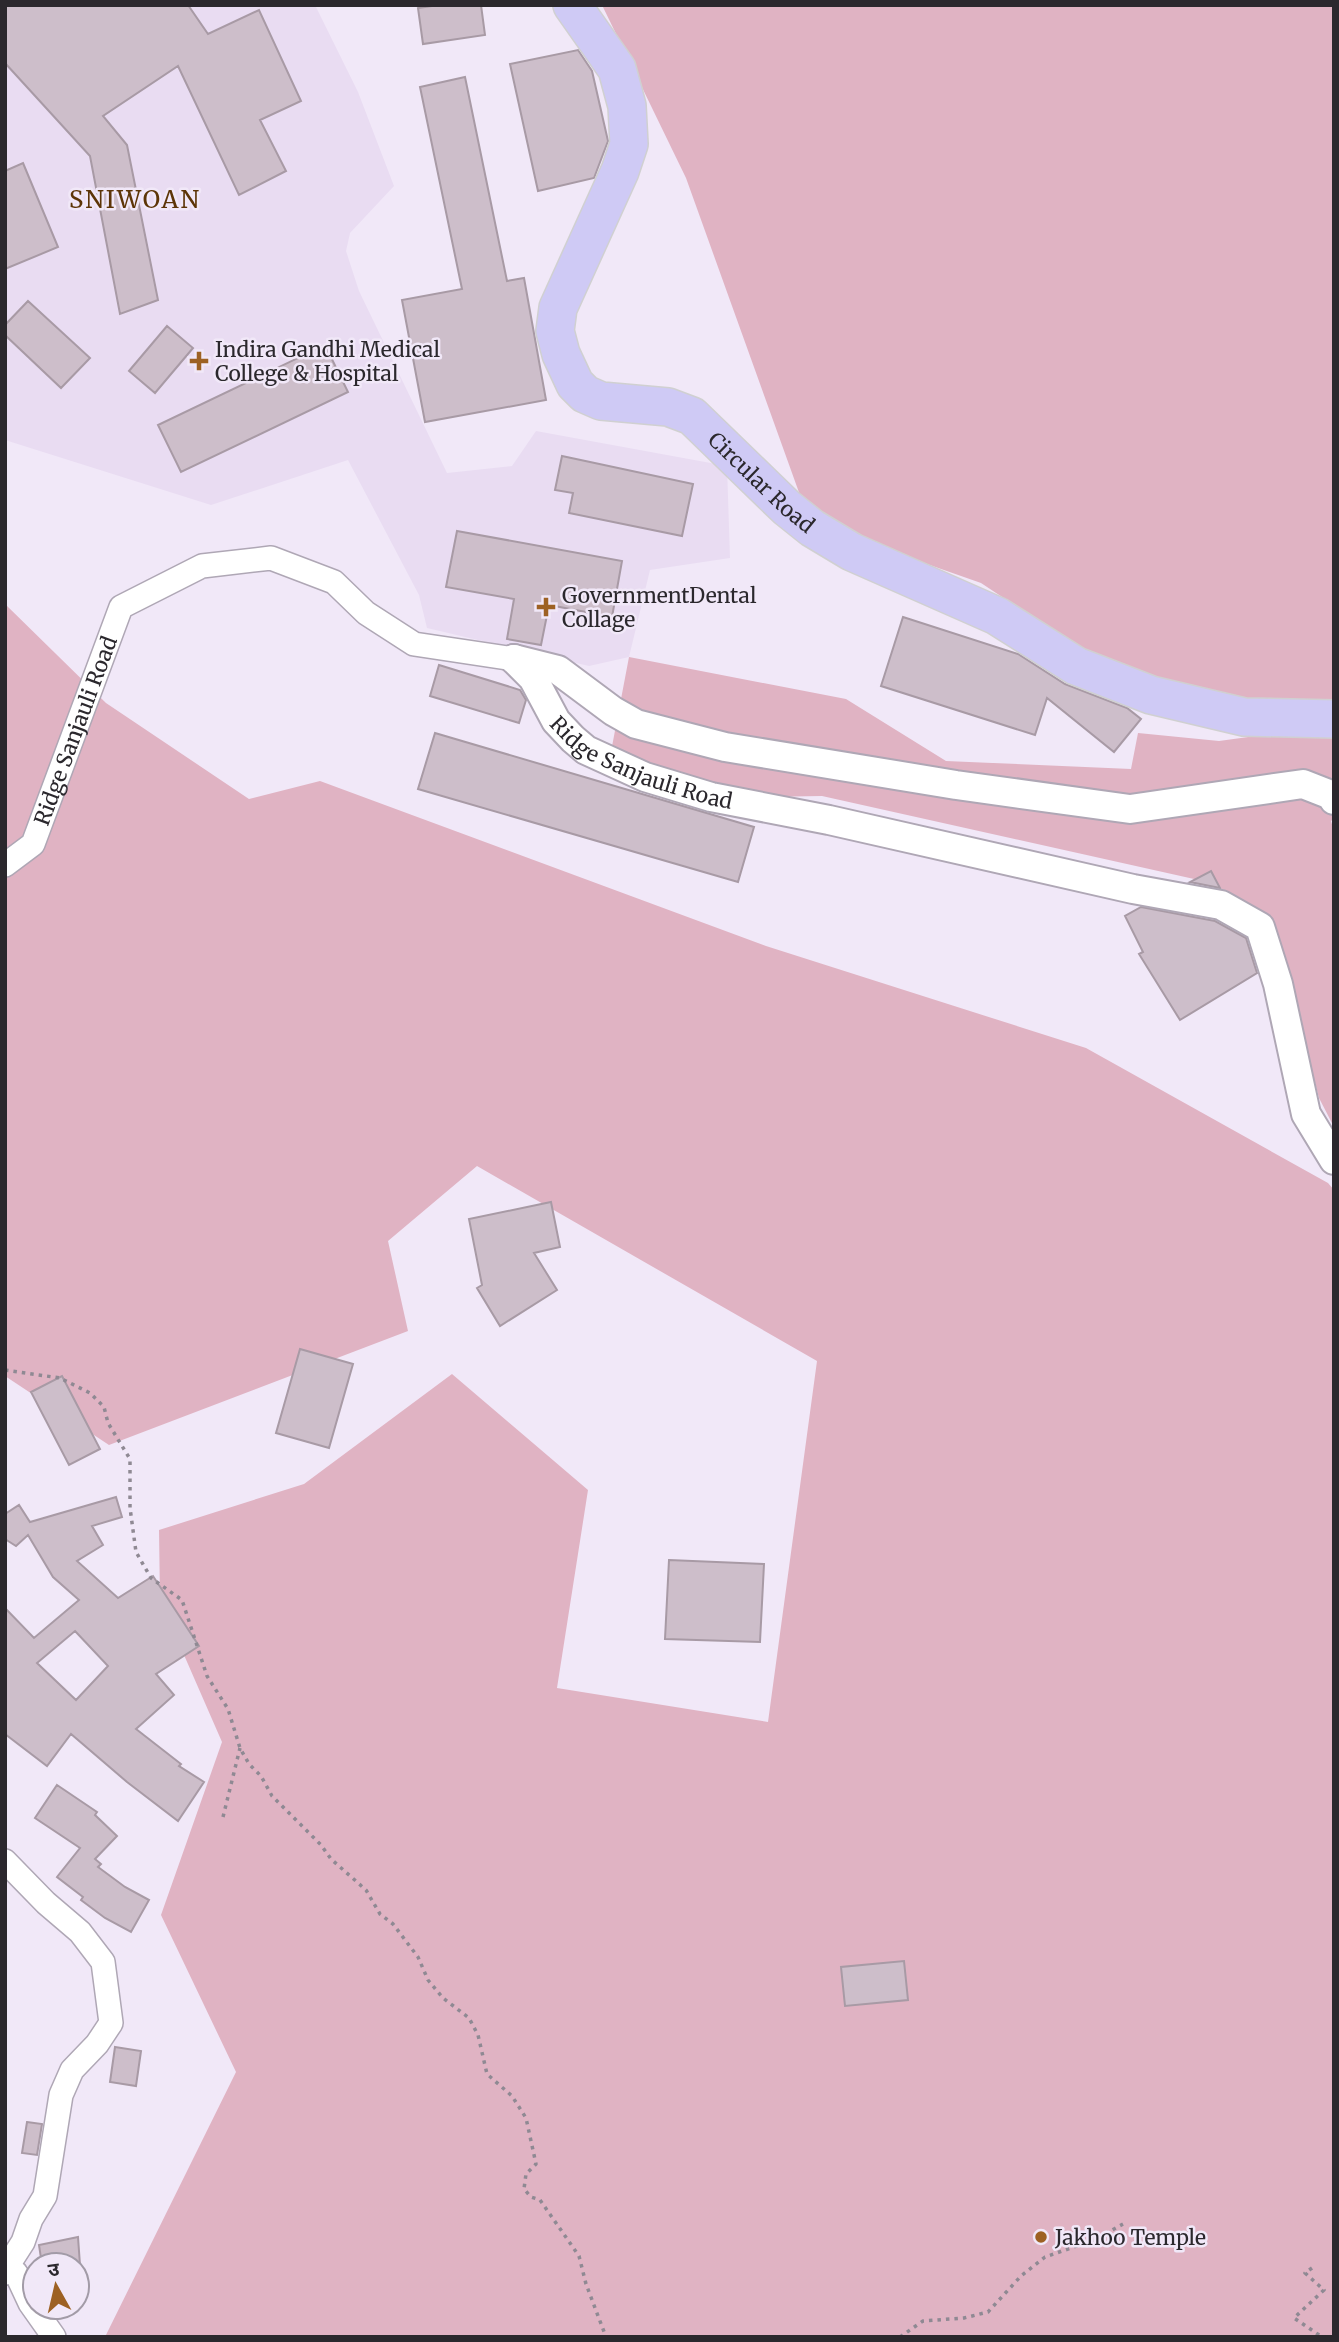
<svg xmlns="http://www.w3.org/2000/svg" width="1339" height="2342" font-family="Merriweather,'Noto Sans Devanagari',serif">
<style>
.built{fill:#e9dcf2}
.green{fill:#e0b3c3}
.building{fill:#cdbeca;stroke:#a89aa5;stroke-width:2;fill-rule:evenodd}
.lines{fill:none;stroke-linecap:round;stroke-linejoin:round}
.minor-casing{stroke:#afa7b5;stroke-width:26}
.tertiary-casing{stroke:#afa7b5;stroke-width:32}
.primary-casing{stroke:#d0d0d1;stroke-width:40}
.path{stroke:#8f8993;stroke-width:3.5;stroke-dasharray:3.5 5;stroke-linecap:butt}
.minor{stroke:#fff;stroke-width:23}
.tertiary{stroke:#fff;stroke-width:28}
.primary{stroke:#cfcaf5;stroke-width:37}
.poi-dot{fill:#9d6123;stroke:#f1e8f8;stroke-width:2.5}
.labels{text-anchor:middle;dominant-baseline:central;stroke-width:5;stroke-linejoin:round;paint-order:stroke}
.poi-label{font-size:21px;fill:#2b282d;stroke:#f1e8f8;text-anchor:start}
.street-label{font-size:21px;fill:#2b282d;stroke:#f1e8f8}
.quarter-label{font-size:24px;letter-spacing:2px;fill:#5d3507;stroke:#f1e8f8}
</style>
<rect width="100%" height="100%" fill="#f1e8f8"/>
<path class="built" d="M 5,5 L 315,5 L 358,92 L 394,186 L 350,233 L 346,251 L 359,291 L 447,473 L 512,466 L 536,431 L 727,466 L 730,558 L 650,570 L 629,657 L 589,666 L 427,628 L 419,595 L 348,460 L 211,505 L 5,440 Z"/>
<path class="green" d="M 602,5 L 1334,5 L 1334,711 L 1151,696 L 981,583 L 810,523 L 686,178 Z
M 5,604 L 106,703 L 249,799 L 320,781 L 766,946 L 1086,1048 L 1328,1183 L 1334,1190 L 1334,2337 L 105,2337 L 236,2072 L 161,1915 L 222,1742 L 160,1600 L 159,1530 L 304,1484 L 452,1374 L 588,1490 L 557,1688 L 768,1722 L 817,1361 L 477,1166 L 388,1241 L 408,1331 L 109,1445 L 5,1376 Z
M 629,657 L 846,699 L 946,761 L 1131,769 L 1138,733 L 1219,741 L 1327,726 L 1334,730 L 1334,819 L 1331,821 L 1334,831 L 1334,1127 L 1319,1098 L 1273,919 L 1212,883 L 822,796 L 702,798 L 610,757 Z"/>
<path class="building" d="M 5,5 L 188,5 L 208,34 L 259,10 L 301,101 L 260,120 L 286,171 L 239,195 L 178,66 L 103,116 L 127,145 L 158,300 L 120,314 L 90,156 L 5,63 Z
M 439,5 L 481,5 L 485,35 L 423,44 L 418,8 Z
M 578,50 L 592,71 L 608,141 L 594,178 L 538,191 L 510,64 Z
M 465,77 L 507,281 L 524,278 L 546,400 L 425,422 L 402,300 L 462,289 L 420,87 Z
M 23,163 L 58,247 L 5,269 L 5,171 Z
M 28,301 L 90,358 L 61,388 L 5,335 L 5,325 Z
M 167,326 L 193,348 L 155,393 L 129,371 Z
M 325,345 L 348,392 L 181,472 L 158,425 Z
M 562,456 L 693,484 L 682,536 L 569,513 L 573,493 L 555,490 Z
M 457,531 L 622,561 L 612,617 L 549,605 L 541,645 L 507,639 L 514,599 L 446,587 Z
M 903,617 L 1018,654 L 1065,684 L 1127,708 L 1141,719 L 1114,752 L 1047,698 L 1035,735 L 881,686 Z
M 439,665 L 520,690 L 526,700 L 519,723 L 430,696 Z
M 435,733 L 754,827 L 738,882 L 418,789 Z
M 1211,871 L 1220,888 L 1190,882 Z
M 1141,907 L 1215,921 L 1246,938 L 1257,973 L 1180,1020 L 1139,954 L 1143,952 L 1125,916 Z
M 551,1202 L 560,1247 L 534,1253 L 557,1290 L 500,1326 L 477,1288 L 482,1285 L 469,1219 Z
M 300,1349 L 353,1364 L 329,1448 L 276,1433 Z
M 62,1376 L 100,1449 L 69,1465 L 31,1392 Z
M 116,1497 L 122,1517 L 92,1526 L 103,1545 L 77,1561 L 118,1598 L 153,1576 L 199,1646 L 156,1674 L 174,1695 L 136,1729 L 181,1764 L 179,1766 L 204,1782 L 178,1821 L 127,1782 L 71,1734 L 47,1766 L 5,1734 L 5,1608 L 34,1638 L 79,1600 L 53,1577 L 28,1535 L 16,1546 L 5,1539 L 5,1514 L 19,1505 L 30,1522 ZM 75,1631 L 108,1666 L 76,1700 L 37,1663 Z
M 669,1560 L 764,1564 L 760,1642 L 665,1639 Z
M 57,1785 L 97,1812 L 95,1815 L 117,1836 L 95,1859 L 101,1864 L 98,1867 L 125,1887 L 149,1900 L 131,1932 L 105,1918 L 81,1900 L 83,1897 L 57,1877 L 80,1848 L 35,1818 Z
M 904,1961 L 908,2000 L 845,2006 L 841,1967 Z
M 115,2047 L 141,2051 L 136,2086 L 110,2082 Z
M 27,2122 L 42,2124 L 37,2155 L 22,2153 Z
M 78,2237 L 80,2265 L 42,2265 L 39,2245 Z"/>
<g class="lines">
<g class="minor-casing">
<g id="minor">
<path id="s1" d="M 5,865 L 33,844 L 121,607 L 202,566 L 271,558 L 334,582 L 366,613 L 414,644 L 514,659"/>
<path d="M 5,1861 L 46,1903 L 80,1932 L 103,1962 L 111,2023 L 97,2044 L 72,2070 L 61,2095 L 45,2196 L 31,2219 L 23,2242 L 5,2270"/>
<path d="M 5,2273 L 11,2270 L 16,2273 L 30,2303 L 54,2337"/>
</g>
</g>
<g class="tertiary-casing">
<g id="tertiary">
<path id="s2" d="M 514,659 L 533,678 L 556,721 L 573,739 L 586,750 L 645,777 L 711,797 L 829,820 L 1133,889 L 1221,905 L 1260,927 L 1278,984 L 1306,1114 L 1334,1160"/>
<path d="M 514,659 L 558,670 L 613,711 L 636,724 L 725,747 L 956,785 L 1130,809 L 1303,784 L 1331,795 L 1334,800"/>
</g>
</g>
<g class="primary-casing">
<g id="primary">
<path id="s3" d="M 572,5 L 617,69 L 627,106 L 629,144 L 620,171 L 558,308 L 555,331 L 561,354 L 575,384 L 585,394 L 601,401 L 668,407 L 692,416 L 787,508 L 812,528 L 852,552 L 997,616 L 1076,666 L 1151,695 L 1244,717 L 1334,719"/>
</g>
</g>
<path class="path" d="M 5,1370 L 60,1378 L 90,1393 L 104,1407 L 108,1423 L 130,1459 L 130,1508 L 136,1552 L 151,1578 L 182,1600 L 207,1676 L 228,1709 L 240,1748 L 249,1764 L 261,1776 L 272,1796 L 321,1845 L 331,1859 L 366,1890 L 380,1914 L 393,1924 L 418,1957 L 428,1980 L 443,1998 L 469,2018 L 478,2035 L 487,2074 L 512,2096 L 526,2118 L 536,2164 L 526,2174 L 524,2189 L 531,2197 L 540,2200 L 579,2256 L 586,2284 L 606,2337
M 223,1817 L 240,1748
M 1312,2268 L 1305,2273 L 1324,2290 L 1294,2318 L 1322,2337
M 900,2337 L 923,2321 L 964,2318 L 988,2312 L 1021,2276 L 1045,2257 L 1094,2240 L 1123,2224"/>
<use href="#minor" class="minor"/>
<use href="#tertiary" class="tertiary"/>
<use href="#primary" class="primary"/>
</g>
<g class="poi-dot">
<path d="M195.5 350.5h7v7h7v7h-7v7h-7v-7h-7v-7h7z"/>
<path d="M542.5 596.5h7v7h7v7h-7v7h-7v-7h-7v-7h7z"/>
<circle cx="1041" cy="2237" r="7"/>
</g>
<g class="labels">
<g class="poi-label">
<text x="215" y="349">Indira Gandhi Medical<tspan x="215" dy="24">College &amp; Hospital</tspan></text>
<text x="562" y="595">GovernmentDental<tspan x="562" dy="24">Collage</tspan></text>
<text x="1055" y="2237">Jakhoo Temple</text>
</g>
<g class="street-label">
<text stroke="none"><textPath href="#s3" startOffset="634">Circular Road</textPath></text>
<text stroke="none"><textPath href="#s1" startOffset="156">Ridge Sanjauli Road</textPath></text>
<text stroke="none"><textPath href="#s2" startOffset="173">Ridge Sanjauli Road</textPath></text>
</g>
<g class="quarter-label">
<text x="135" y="199">SNIWOAN</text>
</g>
</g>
<rect width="1339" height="2342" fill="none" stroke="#2b282d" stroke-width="14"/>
<g transform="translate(56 2286) rotate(352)"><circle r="33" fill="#f1e8f8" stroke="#a29ba7" stroke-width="2"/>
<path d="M0-5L12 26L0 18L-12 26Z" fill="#9d6123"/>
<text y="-10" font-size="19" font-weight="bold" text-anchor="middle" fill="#2b282d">उ</text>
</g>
</svg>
